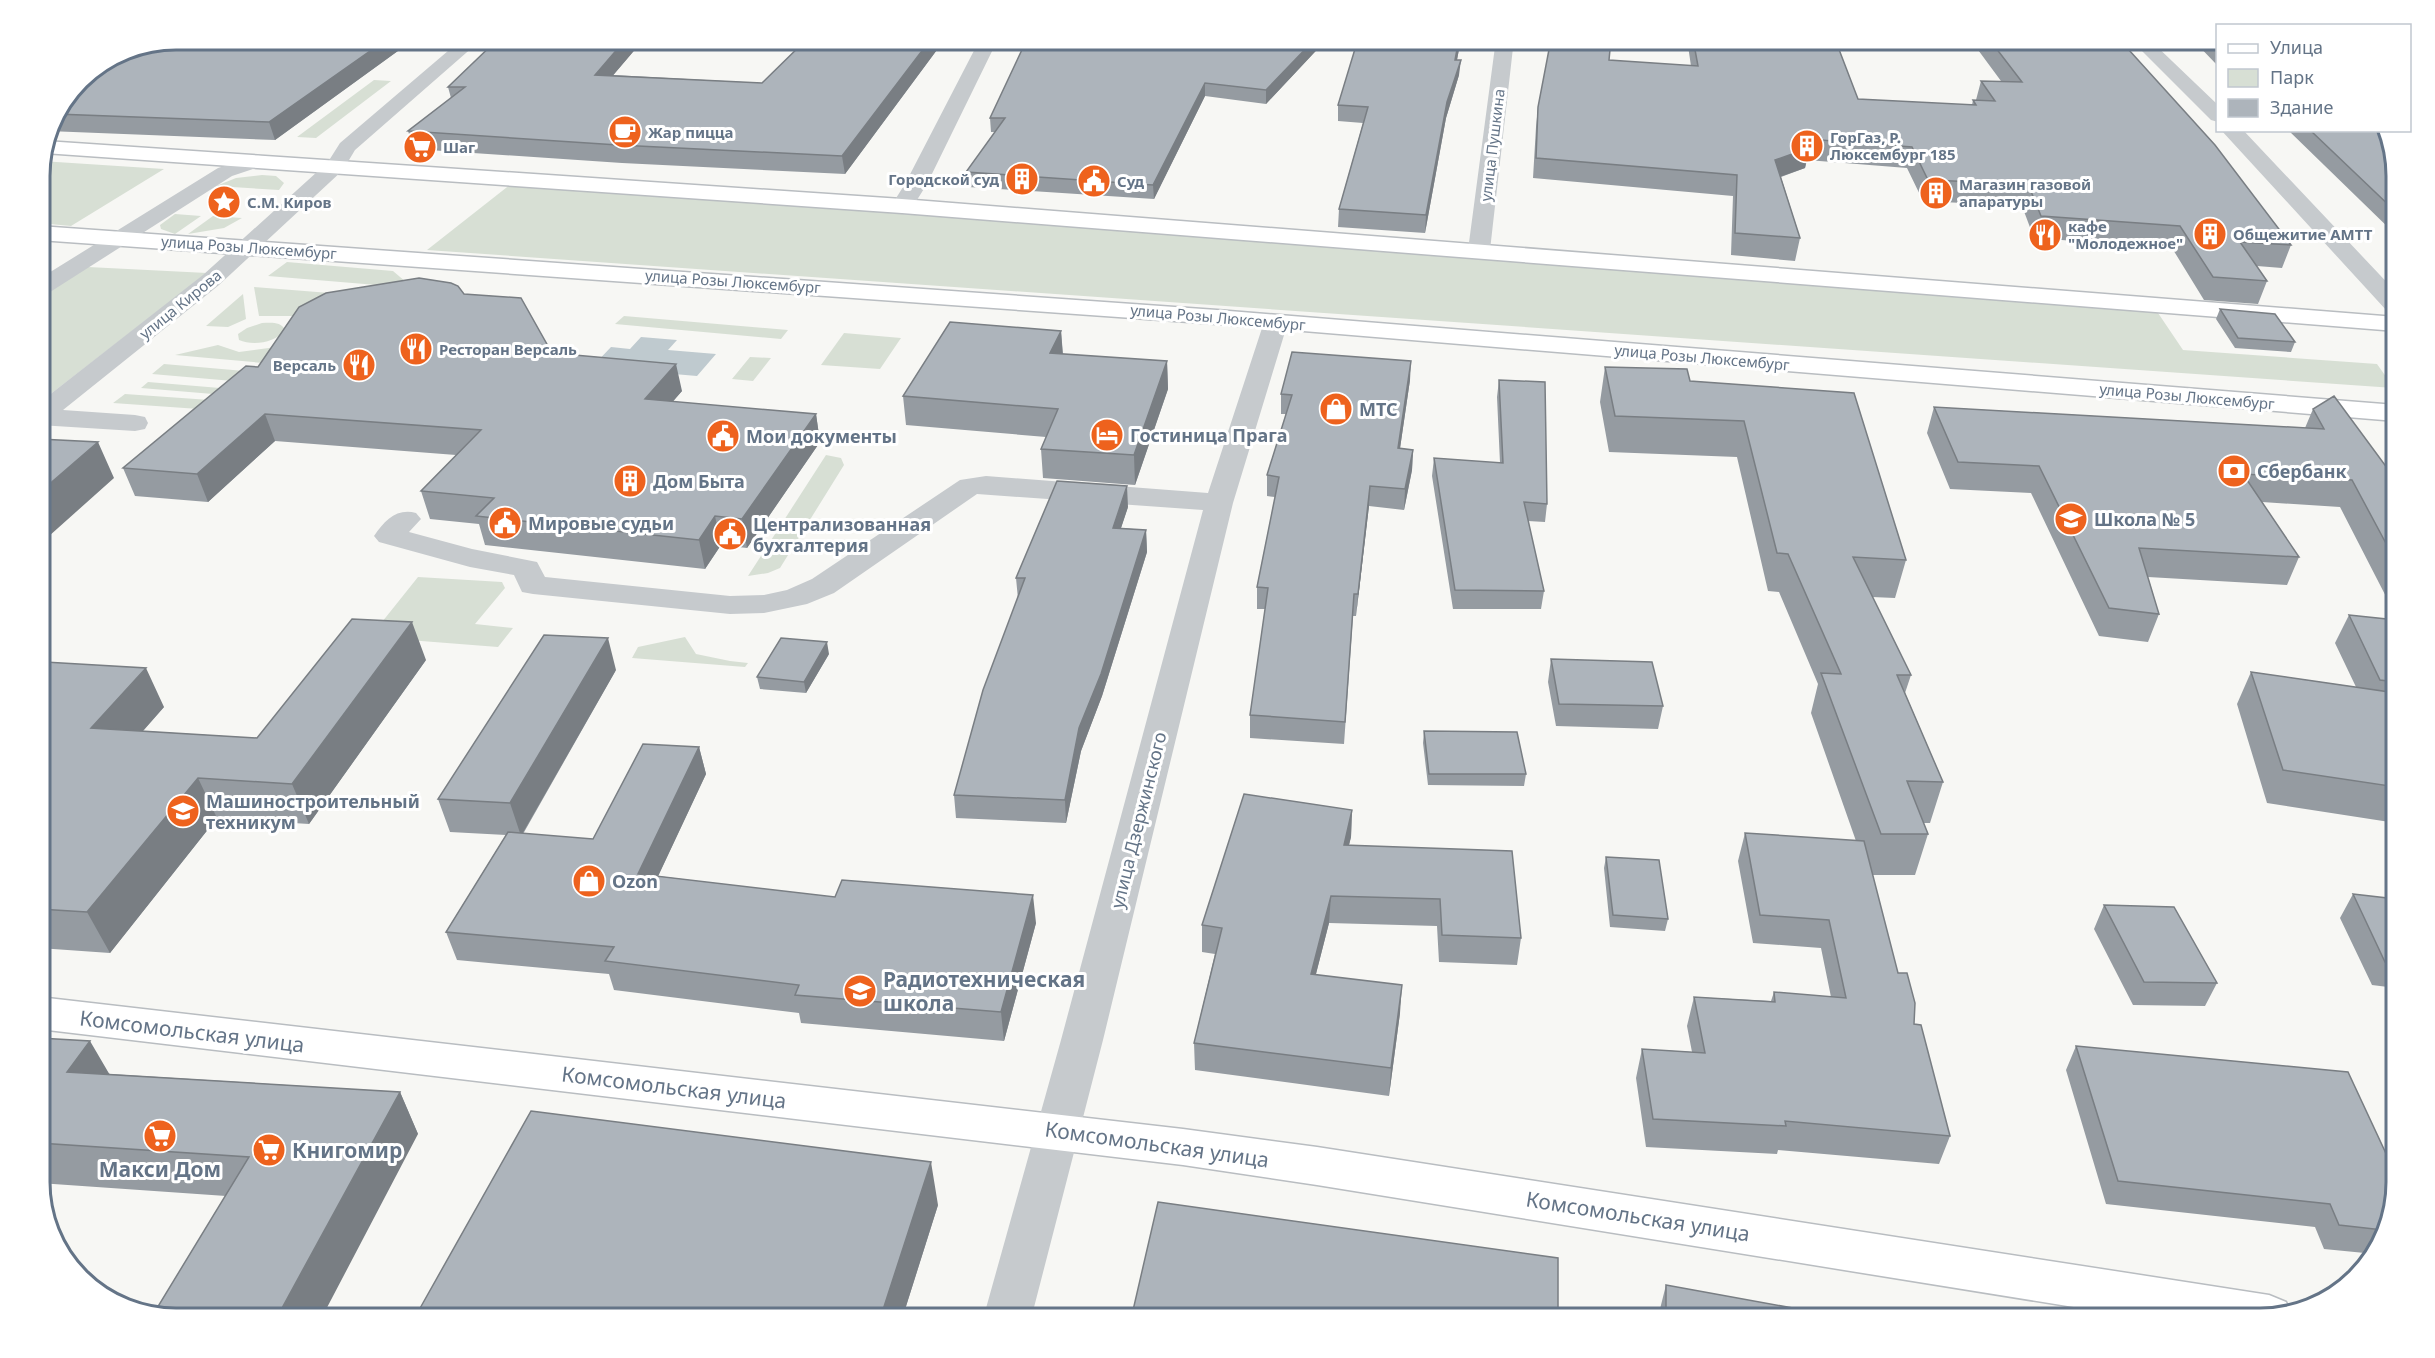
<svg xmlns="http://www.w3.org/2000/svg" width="2435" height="1358" font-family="'Noto Sans',sans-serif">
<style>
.green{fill:#d7dfd4}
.water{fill:#bfcacf}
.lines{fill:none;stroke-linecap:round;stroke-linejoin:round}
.major-casing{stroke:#b9bdc1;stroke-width:3}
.minor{fill:#c6cacd;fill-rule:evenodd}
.major{fill:#fff;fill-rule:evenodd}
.wall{fill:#959ba1}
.shaded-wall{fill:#797e83}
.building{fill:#adb4bb;stroke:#797e83;stroke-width:1.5}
.labels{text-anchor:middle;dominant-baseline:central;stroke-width:6;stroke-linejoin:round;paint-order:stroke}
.far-poi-label{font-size:15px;font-weight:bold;fill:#647487;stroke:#fff;text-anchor:start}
.far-street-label{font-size:15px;fill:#647487;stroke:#fff}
.poi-label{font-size:18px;font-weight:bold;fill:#647487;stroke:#fff;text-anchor:start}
.street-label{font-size:18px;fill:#647487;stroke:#fff}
.near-poi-label{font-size:21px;font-weight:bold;fill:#647487;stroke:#fff;text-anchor:start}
.near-street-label{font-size:21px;fill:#647487;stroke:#fff}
.rim{fill:none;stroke:#647487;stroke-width:3}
</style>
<rect width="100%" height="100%" fill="#f7f7f4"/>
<path class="green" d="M 374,80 L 391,81 L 316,138 L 297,137 Z
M 41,161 L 164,169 L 71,226 L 39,223 Z
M 262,175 L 276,176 L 284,183 L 279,190 L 216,186 L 236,178 Z
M 511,184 L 2156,310 L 2183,350 L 2377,364 L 2394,388 L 427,250 Z
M 175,214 L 201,216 L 175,234 L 161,229 L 160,225 Z
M 213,216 L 242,218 L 224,228 L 188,234 Z
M 287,262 L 393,271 L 413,288 L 268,276 Z
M 88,267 L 207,273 L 39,403 L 39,298 Z
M 254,287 L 418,300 L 296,366 L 175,355 L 218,345 L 239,352 L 276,347 L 295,316 L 259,316 Z
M 243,294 L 246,319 L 228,327 L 206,326 Z
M 624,316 L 788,330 L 781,339 L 615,324 Z
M 262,323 C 270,323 281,321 285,330 C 275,343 253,346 239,340 L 238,334 L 247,328 Z
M 844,333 L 901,338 L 880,369 L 821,365 Z
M 750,357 L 771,358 L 753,381 L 732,379 Z
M 164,364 L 510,394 L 501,404 L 152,374 Z
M 148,382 L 232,389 L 225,395 L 141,388 Z
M 125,394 L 224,401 L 213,410 L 113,403 Z
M 826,455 L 841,458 L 844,465 L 780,568 L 768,573 L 748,576 Z
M 418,577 L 502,582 L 505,588 L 475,624 L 513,628 L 498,647 L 370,637 Z
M 685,637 L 696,654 L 730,661 L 748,663 L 745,667 L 632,658 L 638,647 Z"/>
<path class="water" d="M 641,337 L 677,340 L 668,350 L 716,354 L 697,376 L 592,367 L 611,347 L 630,349 Z"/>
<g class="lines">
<g class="major-casing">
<path id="major" d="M 45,141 L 902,199 L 2396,317 L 2396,331 L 902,213 L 44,153 Z
M 39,226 L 1217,310 L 2396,405 L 2396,421 L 1217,324 L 39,240 Z
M 39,997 L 1183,1129 L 1317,1147 L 2269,1295 L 2286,1302 L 2290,1311 L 2260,1319 L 2148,1319 L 1317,1185 L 1183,1165 L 39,1029 Z"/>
</g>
<path class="minor" d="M 462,39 L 482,39 L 355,150 L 343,170 L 219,285 L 63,410 L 135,415 L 145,417 L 148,423 L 145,429 L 135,431 L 39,425 L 39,403 L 203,275 L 328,162 L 340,143 Z
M 980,39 L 998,39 L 927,184 L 910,211 L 902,213 L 894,211 L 891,206 L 905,184 Z
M 1496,39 L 1514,39 L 1490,250 L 1487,255 L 1479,257 L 1471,255 L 1468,250 Z
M 2130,39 L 2149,39 L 2218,105 L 2218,122 L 2211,120 Z
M 2221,130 L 2243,130 L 2396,292 L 2396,313 L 2387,311 Z
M 258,155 L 265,157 L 268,161 L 265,165 L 232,176 L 47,294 L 39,296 L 39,279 L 218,168 Z
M 1276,315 L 1285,317 L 1288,322 L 1233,503 L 1103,1040 L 1031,1319 L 983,1319 L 1061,1040 L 1203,510 L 977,494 L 834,593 L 807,604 L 764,613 L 730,614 L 533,594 L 522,592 L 514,575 L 470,567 L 379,542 L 374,536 C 385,520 397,508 416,513 L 421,519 L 409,532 L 472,549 L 537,562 L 545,577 L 730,596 L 764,595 L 787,590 L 812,579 L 960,480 L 986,476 L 1208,493 L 1264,322 L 1267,317 Z"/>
<use href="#major" class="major"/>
</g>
<path class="wall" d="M 175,39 L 459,39 L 446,50 L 402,48 L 275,140 L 48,131 L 50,123 L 79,79 Z
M 469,39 L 644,39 L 613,75 L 762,83 L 807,39 L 945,39 L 845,174 L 622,163 L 414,149 L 408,131 L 451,98 L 448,87 L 486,51 L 472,51 Z
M 1327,39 L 1266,104 L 1205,96 L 1154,199 L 968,187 L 966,172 L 995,132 L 991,132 L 990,118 Z
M 1358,39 L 1461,39 L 1457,60 L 1459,75 L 1446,118 L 1425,233 L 1338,227 L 1339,209 L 1363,123 L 1338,121 L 1338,105 Z
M 1549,39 L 1611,39 L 1609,60 L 1691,66 L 1687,39 L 1835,39 L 1858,99 L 1972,105 L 1973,100 L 1976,100 L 1981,81 L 2001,81 L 1970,39 L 2119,39 L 2291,245 L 2282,268 L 2257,266 L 2267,281 L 2258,304 L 2204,300 L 2172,248 L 2034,238 L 2022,206 L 1923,201 L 1907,168 L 1807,160 L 1805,168 L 1781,177 L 1800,238 L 1795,261 L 1731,255 L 1733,196 L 1533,178 L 1536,127 L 1538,107 L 1550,46 L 1548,46 Z
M 2192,39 L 2217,39 L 2217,65 Z
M 2288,130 L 2385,130 L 2396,167 L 2396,235 Z
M 464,294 L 552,353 L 682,391 L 672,402 L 816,414 L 820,442 L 747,548 L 721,545 L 705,569 L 485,545 L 479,524 L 430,519 L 421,491 L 456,455 L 275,441 L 208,502 L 135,496 L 123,468 L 258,367 Z
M 2220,309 L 2295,342 L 2291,352 L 2235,348 L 2216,319 Z
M 1061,331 L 1063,354 L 1167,361 L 1168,389 L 1135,485 L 1043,478 L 1041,449 L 1046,437 L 906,425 L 903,396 Z
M 1605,367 L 1690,381 L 1854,393 L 1906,560 L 1895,598 L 1872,597 L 1911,675 L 1905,693 L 1943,782 L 1930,823 L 1923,823 L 1928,834 L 1915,875 L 1872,875 L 1898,973 L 1950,1136 L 1939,1164 L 1778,1150 L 1777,1154 L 1646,1147 L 1636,1078 L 1642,1049 L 1692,1052 L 1687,1026 L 1694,997 L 1771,1001 L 1774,992 L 1831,997 L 1821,948 L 1753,943 L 1738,861 L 1745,833 L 1856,841 L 1811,713 L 1818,684 L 1779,592 L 1768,591 L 1737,457 L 1609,452 L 1600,402 Z
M 1410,380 L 1400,448 L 1413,450 L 1412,470 L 1404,510 L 1369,506 L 1356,616 L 1353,616 L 1344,744 L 1250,738 L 1250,715 L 1265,609 L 1257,609 L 1257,587 L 1275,497 L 1267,496 L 1267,475 L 1286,414 L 1281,414 L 1281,394 Z
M 1499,380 L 1547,504 L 1545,522 L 1528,521 L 1544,591 L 1541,609 L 1453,609 L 1432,476 L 1434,458 L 1500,463 L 1497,397 Z
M 1934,407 L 2305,428 L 2313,409 L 2396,480 L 2396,616 L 2340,507 L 2262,502 L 2299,557 L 2287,585 L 2148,577 L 2159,614 L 2148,642 L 2099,636 L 2031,493 L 1950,489 L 1927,433 Z
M 1128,507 L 1121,528 L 1146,530 L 1147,552 L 1102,696 L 1081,751 L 1066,823 L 956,818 L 954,795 L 1018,599 L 1016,578 Z
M 2349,615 L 2396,620 L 2396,823 L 2267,803 L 2237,704 L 2251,672 L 2356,687 L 2335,643 Z
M 829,654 L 806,693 L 760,689 L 757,677 Z
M 1551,659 L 1663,706 L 1658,729 L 1556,726 L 1548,682 Z
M 426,660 L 309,824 L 217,818 L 110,953 L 39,948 L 39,668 L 164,707 L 143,731 L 257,738 Z
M 616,670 L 523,834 L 593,839 L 699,747 L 706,774 L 658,876 L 1036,923 L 1004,1041 L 801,1023 L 799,1013 L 614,990 L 609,974 L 457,960 L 446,932 L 506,835 L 450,832 L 438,799 Z
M 1424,731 L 1526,774 L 1524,786 L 1428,785 L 1423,743 Z
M 1352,810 L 1351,837 L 1349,845 L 1521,938 L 1517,965 L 1439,962 L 1437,926 L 1329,923 L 1316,974 L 1400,1013 L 1389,1096 L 1195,1070 L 1194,1043 L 1215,954 L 1202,952 L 1202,925 Z
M 1606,857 L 1668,919 L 1665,931 L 1610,927 L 1604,868 Z
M 2353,894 L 2396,899 L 2396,988 L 2372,985 L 2340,918 Z
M 2104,905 L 2217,983 L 2205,1006 L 2133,1005 L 2094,929 Z
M 39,1038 L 110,1074 L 400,1092 L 418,1134 L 226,1196 L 39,1183 Z
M 2076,1046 L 2396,1183 L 2378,1251 L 2375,1254 L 2324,1249 L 2315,1227 L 2106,1204 L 2066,1070 Z
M 938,1205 L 902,1319 L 423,1319 L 419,1310 Z
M 1666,1285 L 1832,1319 L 1660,1319 L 1660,1309 Z"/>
<path class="shaded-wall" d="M 387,39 L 399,39 L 402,48 L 275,140 L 269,122 Z
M 443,39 L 459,39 L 446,50 Z
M 626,39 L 644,39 L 599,92 L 595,75 Z
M 931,39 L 945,39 L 845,174 L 842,156 Z
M 1315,39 L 1327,39 L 1266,104 L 1266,90 Z
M 1459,39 L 1461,39 L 1454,75 L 1455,60 Z
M 1461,60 L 1459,75 L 1446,118 L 1425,233 L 1426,215 L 1447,102 Z
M 1205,83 L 1205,96 L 1154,199 L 1153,185 Z
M 1809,148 L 1805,168 L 1771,180 L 1775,160 Z
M 1061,331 L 1063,359 L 1050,353 Z
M 1167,361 L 1168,389 L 1135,485 L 1134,455 Z
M 1411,361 L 1410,380 L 1397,469 L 1398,448 Z
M 676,364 L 682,391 L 651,427 L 645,399 Z
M 265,414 L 275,441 L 208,502 L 197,474 Z
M 816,414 L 820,442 L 747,548 L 742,519 Z
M 98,442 L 114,478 L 39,545 L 39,493 Z
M 1413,450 L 1412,470 L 1404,510 L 1405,489 Z
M 1127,486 L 1128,507 L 1114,549 L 1113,528 Z
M 1370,486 L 1369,506 L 1356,616 L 1358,594 Z
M 715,516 L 721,545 L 705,569 L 699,540 Z
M 1146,530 L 1147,552 L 1102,696 L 1081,751 L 1066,823 L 1065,800 L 1079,728 Z
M 412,622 L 426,660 L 309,824 L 292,784 Z
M 608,638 L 616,670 L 521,836 L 510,803 Z
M 827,642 L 829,654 L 806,693 L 804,682 Z
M 146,668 L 164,707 L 111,767 L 91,728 Z
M 699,747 L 706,774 L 646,902 L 638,874 Z
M 198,778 L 217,818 L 110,953 L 87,912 Z
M 1352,810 L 1351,837 L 1342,872 L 1344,845 Z
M 1033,895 L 1036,923 L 1004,1041 L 1001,1012 Z
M 1331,896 L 1329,923 L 1309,1001 L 1311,974 Z
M 1402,985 L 1400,1013 L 1389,1096 L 1391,1068 Z
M 90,1041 L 114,1082 L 67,1072 Z
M 400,1092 L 418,1134 L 321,1319 L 276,1319 Z
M 931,1162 L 938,1205 L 902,1319 L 880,1319 Z"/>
<path class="building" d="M 175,39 L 387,39 L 269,122 L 56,114 L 79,79 L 124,49 Z
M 498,39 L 626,39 L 595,75 L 762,83 L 807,39 L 931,39 L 842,156 L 618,145 L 408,131 L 465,87 L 448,87 Z
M 1027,39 L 1315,39 L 1266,90 L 1205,83 L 1153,185 L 966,172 L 1005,118 L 990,118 Z
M 1358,39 L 1459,39 L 1455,60 L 1461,60 L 1447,102 L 1426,215 L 1339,209 L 1368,107 L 1338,105 Z
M 1551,39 L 1611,39 L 1609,60 L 1698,66 L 1693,39 L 1835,39 L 1858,99 L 1976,105 L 1973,100 L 1995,101 L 1981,81 L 2022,82 L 1989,39 L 2119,39 L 2215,145 L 2291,245 L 2240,242 L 2267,281 L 2213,277 L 2180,226 L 2041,216 L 2028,184 L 1928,180 L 1912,147 L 1808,139 L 1809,148 L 1775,160 L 1800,238 L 1735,233 L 1737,175 L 1536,158 L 1538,107 Z
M 2211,39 L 2217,39 L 2217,45 Z
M 2310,130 L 2385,130 L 2396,167 L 2396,212 Z
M 419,278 L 451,283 L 458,286 L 464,294 L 521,298 L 552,353 L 676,364 L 645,399 L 816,414 L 742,519 L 715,516 L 699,540 L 476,516 L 494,498 L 421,491 L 481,430 L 265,414 L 197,474 L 123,468 L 246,366 L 258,367 L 299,307 L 326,293 Z
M 2220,309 L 2275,314 L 2295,342 L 2238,338 Z
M 950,322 L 1061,331 L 1050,353 L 1167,361 L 1134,455 L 1041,449 L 1058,409 L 903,396 Z
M 1292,352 L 1411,361 L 1398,448 L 1413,450 L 1405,489 L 1370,486 L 1358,594 L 1354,594 L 1345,722 L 1250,715 L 1268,588 L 1257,587 L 1279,477 L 1267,475 L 1292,395 L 1281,394 Z
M 1605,367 L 1687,369 L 1690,381 L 1854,393 L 1906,560 L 1853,557 L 1911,675 L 1897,675 L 1943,782 L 1907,781 L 1928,834 L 1881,834 L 1821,673 L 1841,674 L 1788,554 L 1777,553 L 1744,421 L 1615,416 Z
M 1499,380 L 1545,382 L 1547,504 L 1524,502 L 1544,591 L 1455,590 L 1434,458 L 1503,463 Z
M 2334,396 L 2396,480 L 2396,562 L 2352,480 L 2243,474 L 2299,557 L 2139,548 L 2159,614 L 2109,608 L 2039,466 L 1958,462 L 1934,407 L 2324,429 L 2313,409 Z
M 39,439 L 98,442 L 39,493 Z
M 1057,481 L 1127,486 L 1113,528 L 1146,530 L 1101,674 L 1079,728 L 1065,800 L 954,795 L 983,690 L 1025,578 L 1016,578 Z
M 2349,615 L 2396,620 L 2396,682 L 2380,680 Z
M 352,619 L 412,622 L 292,784 L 198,778 L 87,912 L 39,909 L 39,668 L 45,662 L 146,668 L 91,728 L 257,738 Z
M 544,635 L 608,638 L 510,803 L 438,799 Z
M 781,638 L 827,642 L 804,682 L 757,677 Z
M 1551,659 L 1652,662 L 1663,706 L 1559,704 Z
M 2251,672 L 2396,693 L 2396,787 L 2283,770 Z
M 1424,731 L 1517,732 L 1526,774 L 1429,774 Z
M 643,744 L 699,747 L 638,874 L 835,897 L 842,880 L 1033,895 L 1001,1012 L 795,995 L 799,985 L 605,961 L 614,947 L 446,932 L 508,832 L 593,839 Z
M 1244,794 L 1352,810 L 1344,845 L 1512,851 L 1521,938 L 1442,935 L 1440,899 L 1331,896 L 1311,974 L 1402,985 L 1391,1068 L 1194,1043 L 1222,928 L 1202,925 Z
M 1745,833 L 1864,841 L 1898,973 L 1907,973 L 1915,1003 L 1914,1024 L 1921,1025 L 1950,1136 L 1785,1121 L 1786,1126 L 1653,1119 L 1642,1049 L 1705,1053 L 1694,997 L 1775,1002 L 1774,992 L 1846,998 L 1829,920 L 1760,915 Z
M 1606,857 L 1659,860 L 1668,919 L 1613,915 Z
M 2353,894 L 2396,899 L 2396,963 L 2385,962 Z
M 2104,905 L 2174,907 L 2217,983 L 2144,982 Z
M 39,1038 L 90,1041 L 67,1072 L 400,1092 L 276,1319 L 175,1319 L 154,1313 L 249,1157 L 39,1143 Z
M 2076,1046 L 2348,1072 L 2390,1162 L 2396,1163 L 2396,1183 L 2383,1230 L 2339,1225 L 2330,1204 L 2118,1181 Z
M 531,1111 L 931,1162 L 880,1319 L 517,1319 L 419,1310 Z
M 1158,1202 L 1558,1258 L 1558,1319 L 1131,1319 Z
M 1666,1285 L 1831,1315 L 1832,1319 L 1666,1319 Z"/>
<defs>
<g id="cafe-disc" transform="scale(1.725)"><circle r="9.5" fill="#ee621d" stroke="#fff"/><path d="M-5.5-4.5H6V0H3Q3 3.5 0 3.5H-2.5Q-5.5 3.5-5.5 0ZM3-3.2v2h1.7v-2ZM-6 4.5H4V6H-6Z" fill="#fff"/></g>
<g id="building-disc" transform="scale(1.725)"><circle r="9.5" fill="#ee621d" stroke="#fff"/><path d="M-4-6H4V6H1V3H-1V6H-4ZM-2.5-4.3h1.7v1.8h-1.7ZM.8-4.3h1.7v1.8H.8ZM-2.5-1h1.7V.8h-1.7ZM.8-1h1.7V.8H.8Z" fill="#fff"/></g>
<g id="supermarket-disc" transform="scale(1.725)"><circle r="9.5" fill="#ee621d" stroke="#fff"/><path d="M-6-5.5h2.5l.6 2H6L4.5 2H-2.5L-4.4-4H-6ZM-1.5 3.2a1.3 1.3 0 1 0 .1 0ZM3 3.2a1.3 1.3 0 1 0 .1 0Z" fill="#fff"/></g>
<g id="civic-disc" transform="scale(1.725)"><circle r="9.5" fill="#ee621d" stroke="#fff"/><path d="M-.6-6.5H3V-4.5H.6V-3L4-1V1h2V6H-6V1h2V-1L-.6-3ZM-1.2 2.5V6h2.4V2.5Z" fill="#fff"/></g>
<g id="sight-disc" transform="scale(1.725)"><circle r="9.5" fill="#ee621d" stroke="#fff"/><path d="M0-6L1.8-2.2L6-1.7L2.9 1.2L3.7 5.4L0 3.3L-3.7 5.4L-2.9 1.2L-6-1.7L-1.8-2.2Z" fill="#fff"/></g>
<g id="restaurant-disc" transform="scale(1.725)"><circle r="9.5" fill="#ee621d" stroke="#fff"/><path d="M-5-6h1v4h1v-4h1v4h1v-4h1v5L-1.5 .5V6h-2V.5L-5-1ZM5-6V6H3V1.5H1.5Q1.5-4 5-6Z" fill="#fff"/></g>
<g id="shop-disc" transform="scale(1.725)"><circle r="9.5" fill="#ee621d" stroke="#fff"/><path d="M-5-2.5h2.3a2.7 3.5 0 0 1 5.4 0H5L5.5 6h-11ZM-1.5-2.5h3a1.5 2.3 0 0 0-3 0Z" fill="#fff"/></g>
<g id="hotel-disc" transform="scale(1.725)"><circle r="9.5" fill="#ee621d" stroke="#fff"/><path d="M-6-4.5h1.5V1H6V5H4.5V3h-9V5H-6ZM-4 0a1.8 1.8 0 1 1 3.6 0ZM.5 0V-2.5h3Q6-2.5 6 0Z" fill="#fff"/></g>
<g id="bank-disc" transform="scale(1.725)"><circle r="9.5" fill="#ee621d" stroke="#fff"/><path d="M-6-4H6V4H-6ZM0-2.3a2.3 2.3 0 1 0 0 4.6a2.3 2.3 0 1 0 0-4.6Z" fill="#fff"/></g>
<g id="school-disc" transform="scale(1.725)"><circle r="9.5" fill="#ee621d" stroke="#fff"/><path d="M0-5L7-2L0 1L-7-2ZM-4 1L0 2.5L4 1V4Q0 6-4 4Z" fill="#fff"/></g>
<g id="university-disc" transform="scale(1.725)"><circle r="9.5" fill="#ee621d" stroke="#fff"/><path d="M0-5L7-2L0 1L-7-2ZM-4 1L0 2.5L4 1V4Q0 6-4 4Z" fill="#fff"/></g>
</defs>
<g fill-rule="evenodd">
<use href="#cafe-disc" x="625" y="132"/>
<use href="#building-disc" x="1807" y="146"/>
<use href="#supermarket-disc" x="420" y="147"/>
<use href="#building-disc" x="1022" y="179"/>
<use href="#civic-disc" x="1094" y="181"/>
<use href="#building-disc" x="1936" y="193"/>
<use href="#sight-disc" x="224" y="202"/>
<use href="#building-disc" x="2210" y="234"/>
<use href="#restaurant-disc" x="2045" y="235"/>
<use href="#restaurant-disc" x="416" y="349"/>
<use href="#restaurant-disc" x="359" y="365"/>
<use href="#shop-disc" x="1336" y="409"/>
<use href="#hotel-disc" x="1107" y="435"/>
<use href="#civic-disc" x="723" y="436"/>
<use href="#bank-disc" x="2234" y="471"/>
<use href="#building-disc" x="630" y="481"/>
<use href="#school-disc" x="2071" y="519"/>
<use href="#civic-disc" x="505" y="523"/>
<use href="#civic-disc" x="730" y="534"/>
<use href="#university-disc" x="183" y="811"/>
<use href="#shop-disc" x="589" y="881"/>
<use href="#school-disc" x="860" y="991"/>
<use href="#supermarket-disc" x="160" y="1136"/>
<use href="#supermarket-disc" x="269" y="1150"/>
</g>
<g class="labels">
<g class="far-poi-label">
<text x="648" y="132">Жар пицца</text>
<text x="1830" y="137">ГорГаз, Р.<tspan x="1830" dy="17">Люксембург 185</tspan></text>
<text x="443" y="147">Шаг</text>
<text x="999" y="179" text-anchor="end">Городской суд</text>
<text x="1117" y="181">Суд</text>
<text x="1959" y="184">Магазин газовой<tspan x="1959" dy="17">апаратуры</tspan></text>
<text x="247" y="202">С.М. Киров</text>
<text x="2068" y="226">кафе<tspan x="2068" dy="17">"Молодежное"</tspan></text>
<text x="2233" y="234">Общежитие АМТТ</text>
<text x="439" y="349">Ресторан Версаль</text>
<text x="336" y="365" text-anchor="end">Версаль</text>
</g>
<g class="far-street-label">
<text transform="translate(1492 145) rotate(-83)">улица Пушкина</text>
<text transform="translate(249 247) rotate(4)">улица Розы Люксембург</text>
<text transform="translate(733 281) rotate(4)">улица Розы Люксембург</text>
<text transform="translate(180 304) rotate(-39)">улица Кирова</text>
<text transform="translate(1218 317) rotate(5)">улица Розы Люксембург</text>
<text transform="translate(1702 357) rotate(5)">улица Розы Люксембург</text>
<text transform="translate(2187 396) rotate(5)">улица Розы Люксембург</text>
</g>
<g class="poi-label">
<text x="1359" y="409">МТС</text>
<text x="1130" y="435">Гостиница Прага</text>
<text x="746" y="436">Мои документы</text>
<text x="2257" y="471">Сбербанк</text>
<text x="653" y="481">Дом Быта</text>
<text x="2094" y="519">Школа № 5</text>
<text x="528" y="523">Мировые судьи</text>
<text x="753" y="524">Централизованная<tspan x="753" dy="21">бухгалтерия</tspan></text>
<text x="206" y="801">Машиностроительный<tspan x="206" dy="21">техникум</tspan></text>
<text x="612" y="881">Ozon</text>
</g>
<g class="street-label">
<text transform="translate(1138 820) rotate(-76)">улица Дзержинского</text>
</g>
<g class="near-poi-label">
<text x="883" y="979">Радиотехническая<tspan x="883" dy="24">школа</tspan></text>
<text x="292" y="1150">Книгомир</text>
<text x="160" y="1169" text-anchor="middle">Макси Дом</text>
</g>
<g class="near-street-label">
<text transform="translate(192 1031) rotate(7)">Комсомольская улица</text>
<text transform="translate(674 1087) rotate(7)">Комсомольская улица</text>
<text transform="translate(1157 1144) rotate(8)">Комсомольская улица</text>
<text transform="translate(1638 1216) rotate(9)">Комсомольская улица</text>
</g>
</g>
<path d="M0 0H2435V1358H0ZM176 50H2260A126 126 0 0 1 2386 176V1182A126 126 0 0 1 2260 1308H176A126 126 0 0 1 50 1182V176A126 126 0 0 1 176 50Z" fill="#fff" fill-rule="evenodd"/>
<path class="rim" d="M176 50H2260A126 126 0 0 1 2386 176V1182A126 126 0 0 1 2260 1308H176A126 126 0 0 1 50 1182V176A126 126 0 0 1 176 50Z"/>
<rect x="2216" y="24" width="195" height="108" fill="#ffffff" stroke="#c1c7cf" stroke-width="1.5"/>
<rect x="2228" y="44" width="30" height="9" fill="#ffffff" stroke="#c1c7cf" stroke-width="1.5"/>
<text x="2270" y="54" font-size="18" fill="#647487">Улица</text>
<rect x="2228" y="69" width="30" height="18" fill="#d7dfd4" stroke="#c1c7cf" stroke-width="1.5"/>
<text x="2270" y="84" font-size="18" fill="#647487">Парк</text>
<rect x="2228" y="99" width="30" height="18" fill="#adb4bb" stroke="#c1c7cf" stroke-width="1.5"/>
<text x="2270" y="114" font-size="18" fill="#647487">Здание</text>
</svg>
